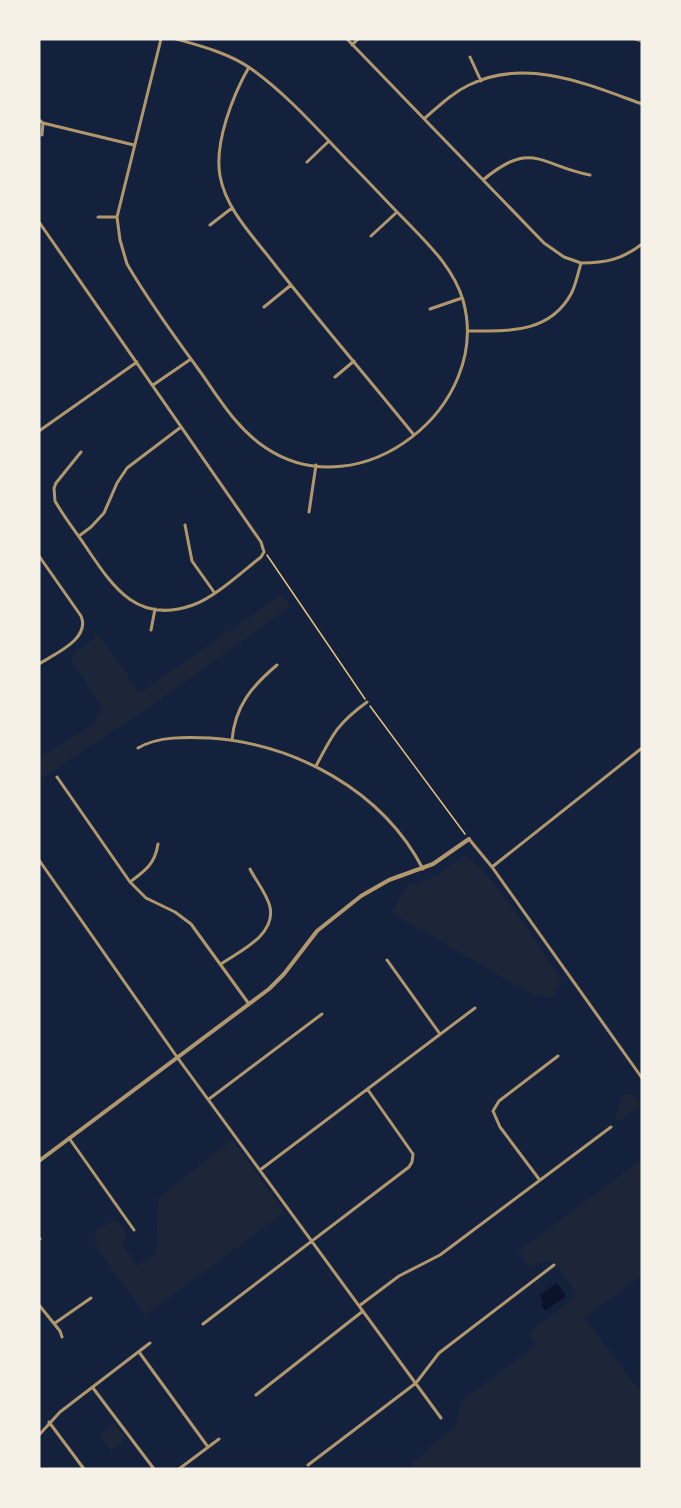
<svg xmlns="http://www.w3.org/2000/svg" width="681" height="1508" font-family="Helvetica,sans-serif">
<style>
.green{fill:#1d2539}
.water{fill:#0b132b}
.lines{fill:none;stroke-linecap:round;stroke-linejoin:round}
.path{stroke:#e5c07b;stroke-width:1.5}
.minor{stroke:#b1986c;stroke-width:3}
.tertiary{stroke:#b1986c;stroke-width:4}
.rail{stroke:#918062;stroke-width:1.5}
</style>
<rect width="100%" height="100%" fill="#14213d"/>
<path class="green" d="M 282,594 L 290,607 L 148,708 L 39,780 L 39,758 L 93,724 L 100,713 L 100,704 L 71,660 L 76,652 L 99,635 L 140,693 Z
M 463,855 C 491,868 542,952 562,981 L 553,997 L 535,996 L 391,912 L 408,886 L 437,876 Z
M 624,1094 L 633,1094 L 641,1104 L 620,1121 L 614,1117 Z
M 232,1140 L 285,1212 L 145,1315 L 94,1243 L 96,1231 L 112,1221 L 119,1222 L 126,1235 L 123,1246 L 137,1266 L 156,1253 L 158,1198 Z
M 642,1159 L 642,1275 L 584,1318 L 642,1393 L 642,1469 L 413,1469 L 410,1465 L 456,1424 L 461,1402 L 537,1345 L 528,1333 L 578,1295 L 553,1261 L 536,1263 L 531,1267 L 517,1252 Z
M 114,1423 L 126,1439 L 111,1451 L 99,1435 Z"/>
<path class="water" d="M 557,1283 L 566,1296 L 547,1310 L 544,1310 L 541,1305 L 543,1302 L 540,1295 Z"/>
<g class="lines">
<path class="path" d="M 267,555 L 365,699
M 370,706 L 465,834"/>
<path class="minor" d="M 161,39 L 117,217 L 120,240 L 127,264 C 148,300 174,336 199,370 C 219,398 236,428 266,448 C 361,511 493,406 463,300 C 453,267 428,244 405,220 C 386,201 368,181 349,162 C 318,130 287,94 250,68 C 228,53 201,46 176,39
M 347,39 L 544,243 L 564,257 L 581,263
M 352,45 L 358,39
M 470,57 L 481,81
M 249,67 C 233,95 214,143 220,176 C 226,209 252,235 272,261 C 318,320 367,377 414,435
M 425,118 C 439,106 452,93 469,85 C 526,57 587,84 642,104
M 39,120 L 43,123 L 134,145
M 42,135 L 43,123
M 307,162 L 329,141
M 483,180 C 532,139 539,165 590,175
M 98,217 L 117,217
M 39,222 L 261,542 L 264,552 L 261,557 C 243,571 214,598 193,605 C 137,625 113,587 86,547 C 76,532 64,517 55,501 L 54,488 L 56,483 L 81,452
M 210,225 L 232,208
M 371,236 L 397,212
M 264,307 L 291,285
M 430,309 L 462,298
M 468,331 C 507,331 549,334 571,294 C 576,285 578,273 581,263 C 606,263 623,259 642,244
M 335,377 L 354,361
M 153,385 L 191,359
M 39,431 L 137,362
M 309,512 L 316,465
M 185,525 L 192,561 L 214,592
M 79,536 L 91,527 L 104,513 L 117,483 L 127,468 L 181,427
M 39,556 L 81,616 C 91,639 54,654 39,664
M 151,630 L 155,609
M 232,740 C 235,706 252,686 277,665
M 138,748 C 158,736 187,737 210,738 C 295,744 382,790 423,869
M 316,766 C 333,734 337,724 367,702
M 57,777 L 130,882 L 146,898 L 175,912 L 191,924 L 249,1004
M 469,839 L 492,867 L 642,1078
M 39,860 L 177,1057 L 441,1418
M 492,867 L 642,748
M 130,882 C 145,871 155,864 158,844
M 387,960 L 440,1034
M 221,964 C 240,951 276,935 270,907 C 267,894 256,881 250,869
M 209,1099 L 322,1014
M 69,1138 L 134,1230
M 260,1170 L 475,1008
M 539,1179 L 500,1127 L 493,1111 L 499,1101 L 558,1056
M 39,1238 L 40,1239
M 39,1305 L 60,1331 L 62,1337
M 359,1306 L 399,1276 L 440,1255 L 611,1127
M 55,1323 L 91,1298
M 203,1324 L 409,1167 L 412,1162 L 413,1154 L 368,1090
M 139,1352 L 208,1447
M 93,1388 L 154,1469
M 256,1395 L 363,1311
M 49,1422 L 84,1469
M 39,1435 L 60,1412 L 150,1343
M 308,1465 L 416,1383 L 439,1353 L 554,1265
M 179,1469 L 219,1439"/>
<path class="tertiary" d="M 39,1161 L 269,989 L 284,974 L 317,931 L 361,896 L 389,880 L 433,864 L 469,839"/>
<path class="rail" d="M 633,39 L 642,42"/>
</g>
<rect width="681" height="1508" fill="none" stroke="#f6f1e7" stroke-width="81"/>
</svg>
